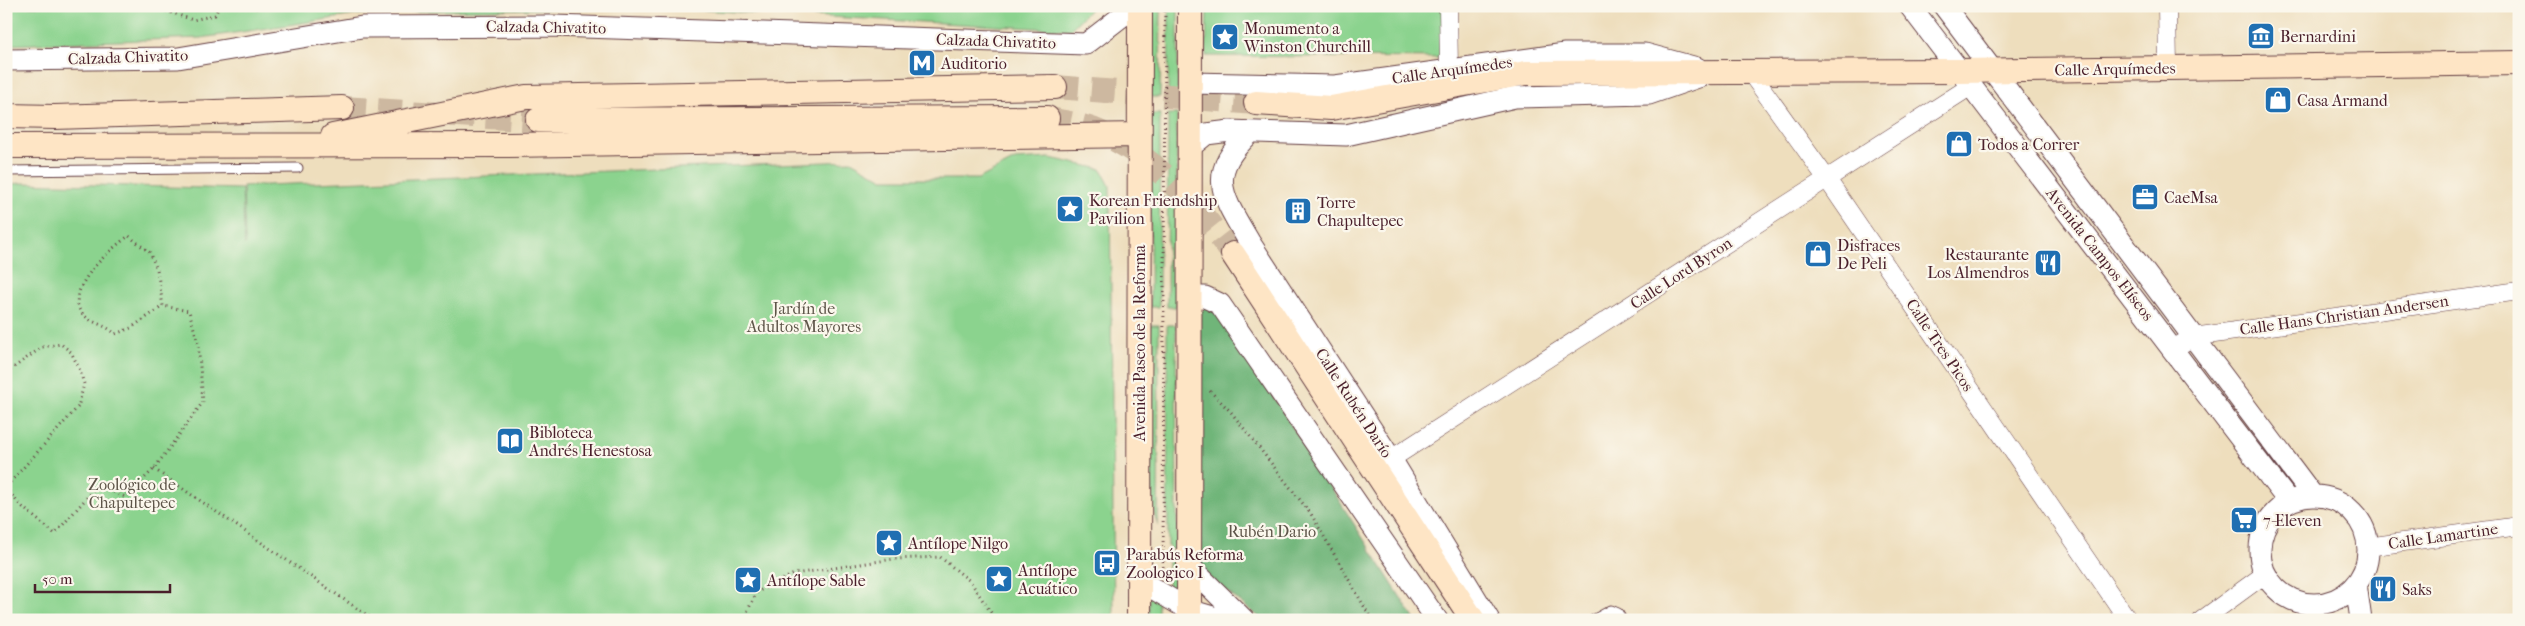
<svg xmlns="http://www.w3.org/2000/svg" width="2525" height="626" font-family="'IM FELL French Canon',serif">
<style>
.green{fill:#8bd38e;stroke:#6a795c}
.forest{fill:#70b579;stroke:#5d6a52}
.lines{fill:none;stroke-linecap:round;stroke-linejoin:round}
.secondary-tunnel{stroke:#cdb8a0;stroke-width:24;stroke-dasharray:24 12;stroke-linecap:butt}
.service-casing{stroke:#633c41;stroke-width:11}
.minor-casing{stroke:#633c41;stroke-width:19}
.tertiary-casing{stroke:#633c41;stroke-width:23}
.secondary-casing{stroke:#633c41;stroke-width:26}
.path{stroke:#633c41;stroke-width:3;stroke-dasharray:1 4;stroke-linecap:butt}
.service{stroke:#fff;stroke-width:9}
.minor{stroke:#fff;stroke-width:18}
.tertiary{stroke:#fff;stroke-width:21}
.secondary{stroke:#fee5c5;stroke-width:24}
.labels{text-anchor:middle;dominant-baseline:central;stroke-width:4.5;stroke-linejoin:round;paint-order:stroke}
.street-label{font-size:16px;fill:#4a1f2b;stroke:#fbf7ec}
.poi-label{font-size:16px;fill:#4a1f2b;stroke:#fbf7ec;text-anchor:start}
.park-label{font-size:16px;fill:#5e5549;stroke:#fbf7ec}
</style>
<rect width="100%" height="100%" fill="#fbf7ec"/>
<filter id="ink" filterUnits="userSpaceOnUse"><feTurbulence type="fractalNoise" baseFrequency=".02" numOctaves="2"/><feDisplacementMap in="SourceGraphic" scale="10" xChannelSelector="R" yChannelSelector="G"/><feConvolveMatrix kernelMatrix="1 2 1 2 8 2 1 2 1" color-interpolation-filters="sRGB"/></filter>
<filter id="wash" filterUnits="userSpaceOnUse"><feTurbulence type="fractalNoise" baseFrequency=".0096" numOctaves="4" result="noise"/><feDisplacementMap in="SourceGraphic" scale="20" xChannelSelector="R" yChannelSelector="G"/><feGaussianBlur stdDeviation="1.12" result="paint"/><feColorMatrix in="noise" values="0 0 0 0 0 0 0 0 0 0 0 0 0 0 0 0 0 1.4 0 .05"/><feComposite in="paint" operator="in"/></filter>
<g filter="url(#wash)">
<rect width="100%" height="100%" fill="#eedebd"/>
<path class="green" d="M 6,6 L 1093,6 L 1070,30 L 645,7 L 376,12 L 201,38 L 6,45 Z
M 1152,6 L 1161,6 L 1160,97 L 1151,97 Z
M 1169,6 L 1178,6 L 1178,97 L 1168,97 Z
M 1207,6 L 1446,6 L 1446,58 L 1206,56 Z
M 1151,114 L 1160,114 L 1159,307 L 1150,307 Z
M 1168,114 L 1177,114 L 1176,307 L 1167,307 Z
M 1050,158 L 1101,169 L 1110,186 L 1114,620 L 6,620 L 6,185 L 21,183 L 242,189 L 245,245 L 243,186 L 851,161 L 883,179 L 978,179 L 1015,160 Z
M 1150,325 L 1159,325 L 1158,526 L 1151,505 Z
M 1167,325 L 1176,325 L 1177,553 L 1168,547 Z
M 1168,558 L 1176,563 L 1177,595 L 1168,590 Z
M 1149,594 L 1158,601 L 1158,620 L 1149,620 Z"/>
<path class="forest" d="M 1209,305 L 1222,316 L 1415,620 L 1263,620 L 1199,570 L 1194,309 Z"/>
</g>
<g filter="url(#ink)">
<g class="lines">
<path class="secondary-tunnel" d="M 1055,87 L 1256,103
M 342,108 L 538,120
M 1047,118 C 1061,122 1078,124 1092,129 C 1153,153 1194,203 1233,254"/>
<g class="service-casing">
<path id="service" d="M 6,171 L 298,168
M 1593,620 L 1611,610 L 1618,613 L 1622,620"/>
</g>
<g class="minor-casing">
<path id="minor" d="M 1448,6 L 1449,70
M 2167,6 L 2168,68
M 1750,72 L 1827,179 L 2128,620
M 2173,349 L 2193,337 L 2519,291
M 1391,459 L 1971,86
M 2367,547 L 2519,526
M 2202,620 L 2265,574"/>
</g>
<g class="tertiary-casing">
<path id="tertiary" d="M 1910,6 L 2289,502
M 1944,6 L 2313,496
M 6,60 L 178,58 L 362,27 L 554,26 L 1086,44 L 1135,6
M 1190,83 L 1335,86 L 1565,54 L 1645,54 L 1697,68
M 1251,132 C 1205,175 1222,195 1250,243 L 1391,459 L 1489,620
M 1190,147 L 1206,134 L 1230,131 L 1346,135 L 1515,97 L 1649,94 L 1704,75
M 1189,297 L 1205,297 L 1220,304 L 1437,620
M2260 550a54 54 0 1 1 108 0a54 54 0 1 1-108 0Z
M 1189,566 L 1244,620
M 1139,580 L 1189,610 L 1223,620
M 2356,584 L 2361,620"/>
</g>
<g class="secondary-casing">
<path id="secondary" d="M 1256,103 L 1331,108 L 1526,73 L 1959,71 L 2519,63
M 6,116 L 55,117 L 342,108
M 538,120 L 1047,118
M 333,136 L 526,97 L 1055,87
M 6,146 L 509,145 L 1139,135
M 1233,254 L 1473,620
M 1139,620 L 1140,6
M 1189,620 L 1190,6"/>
</g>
<path class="path" d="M 152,6 L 193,20 L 215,15 L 219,6
M 241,6 L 257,8 L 275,6
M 6,373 L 42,347 L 61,344 L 71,352 L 79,368 L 84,384 L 78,407 L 6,487
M 1210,391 L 1231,412 L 1311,514 L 1372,620
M 154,469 L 374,620
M 6,488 L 20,505 L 55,534 L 98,485 L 125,497 L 154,469 L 203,402 L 198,343 L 189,311 L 163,306 L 157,269 L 149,252 L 129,236 C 112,247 62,291 82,313 C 91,324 106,324 115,334 L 131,328 L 163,306
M 1163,572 L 1165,6
M 743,620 L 757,592 L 794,574 L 894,559 L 940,557 L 970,581 L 996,620"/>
<use href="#service" class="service"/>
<use href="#minor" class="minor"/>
<use href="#tertiary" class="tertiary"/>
<use href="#secondary" class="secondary"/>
</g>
</g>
<defs>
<g id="museum-square" transform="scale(1.4375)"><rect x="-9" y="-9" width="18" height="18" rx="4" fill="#1f6fb2" stroke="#fbf7ec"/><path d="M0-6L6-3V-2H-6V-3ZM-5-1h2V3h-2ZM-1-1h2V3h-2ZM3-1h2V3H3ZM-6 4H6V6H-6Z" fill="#fff"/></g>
<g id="sight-square" transform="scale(1.4375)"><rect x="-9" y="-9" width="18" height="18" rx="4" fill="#1f6fb2" stroke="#fbf7ec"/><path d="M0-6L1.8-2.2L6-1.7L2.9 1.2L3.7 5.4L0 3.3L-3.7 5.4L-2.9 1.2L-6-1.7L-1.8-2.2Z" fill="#fff"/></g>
<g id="metro-square" transform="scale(1.4375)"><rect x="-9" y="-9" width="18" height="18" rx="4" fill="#1f6fb2" stroke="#fbf7ec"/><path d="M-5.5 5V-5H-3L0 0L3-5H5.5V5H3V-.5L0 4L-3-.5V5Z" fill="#fff"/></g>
<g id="shop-square" transform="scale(1.4375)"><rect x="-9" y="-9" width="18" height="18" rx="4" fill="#1f6fb2" stroke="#fbf7ec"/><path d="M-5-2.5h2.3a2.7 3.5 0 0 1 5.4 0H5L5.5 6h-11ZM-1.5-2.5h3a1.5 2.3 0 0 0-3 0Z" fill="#fff"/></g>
<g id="office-square" transform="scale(1.4375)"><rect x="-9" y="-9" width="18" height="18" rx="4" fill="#1f6fb2" stroke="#fbf7ec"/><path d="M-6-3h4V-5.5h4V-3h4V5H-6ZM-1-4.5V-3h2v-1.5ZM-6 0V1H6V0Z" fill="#fff"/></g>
<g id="building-square" transform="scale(1.4375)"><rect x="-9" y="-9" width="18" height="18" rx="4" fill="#1f6fb2" stroke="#fbf7ec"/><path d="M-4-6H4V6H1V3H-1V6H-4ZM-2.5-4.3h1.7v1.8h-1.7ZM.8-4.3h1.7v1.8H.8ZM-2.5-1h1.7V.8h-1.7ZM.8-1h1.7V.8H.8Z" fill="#fff"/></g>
<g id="restaurant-square" transform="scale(1.4375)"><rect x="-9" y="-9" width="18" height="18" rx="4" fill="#1f6fb2" stroke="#fbf7ec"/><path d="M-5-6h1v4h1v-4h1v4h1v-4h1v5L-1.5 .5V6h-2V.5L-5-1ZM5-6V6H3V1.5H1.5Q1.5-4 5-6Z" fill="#fff"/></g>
<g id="library-square" transform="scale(1.4375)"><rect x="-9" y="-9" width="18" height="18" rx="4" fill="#1f6fb2" stroke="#fbf7ec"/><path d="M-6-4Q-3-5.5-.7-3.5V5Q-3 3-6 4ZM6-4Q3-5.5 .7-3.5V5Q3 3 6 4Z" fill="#fff"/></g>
<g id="supermarket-square" transform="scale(1.4375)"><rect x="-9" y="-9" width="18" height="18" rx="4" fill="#1f6fb2" stroke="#fbf7ec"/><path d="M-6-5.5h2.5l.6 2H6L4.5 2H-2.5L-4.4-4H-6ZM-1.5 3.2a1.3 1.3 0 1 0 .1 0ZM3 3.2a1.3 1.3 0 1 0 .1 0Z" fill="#fff"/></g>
<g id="bus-square" transform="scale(1.4375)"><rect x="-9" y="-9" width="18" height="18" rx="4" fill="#1f6fb2" stroke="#fbf7ec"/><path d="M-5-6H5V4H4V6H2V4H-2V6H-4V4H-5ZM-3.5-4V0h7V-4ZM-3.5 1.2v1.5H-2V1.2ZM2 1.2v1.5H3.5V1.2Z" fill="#fff"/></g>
</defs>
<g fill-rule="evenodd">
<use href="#museum-square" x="2261" y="36"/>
<use href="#sight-square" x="1225" y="37"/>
<use href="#metro-square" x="922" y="63"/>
<use href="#shop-square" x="2278" y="100"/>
<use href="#shop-square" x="1959" y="144"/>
<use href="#office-square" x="2145" y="197"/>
<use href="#sight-square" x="1070" y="209"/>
<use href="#building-square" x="1298" y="211"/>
<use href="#shop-square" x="1818" y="254"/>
<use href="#restaurant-square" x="2048" y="263"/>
<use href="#library-square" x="510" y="441"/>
<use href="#supermarket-square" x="2244" y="520"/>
<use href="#sight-square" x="889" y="543"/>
<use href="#bus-square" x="1107" y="563"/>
<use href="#sight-square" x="999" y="579"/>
<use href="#sight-square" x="748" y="580"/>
<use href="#restaurant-square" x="2383" y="589"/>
</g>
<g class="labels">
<g class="street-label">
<text transform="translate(546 27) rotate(1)">Calzada Chivatito</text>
<text transform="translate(996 41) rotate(2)">Calzada Chivatito</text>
<text transform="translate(128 57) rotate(-2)">Calzada Chivatito</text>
<text transform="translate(2115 69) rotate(-1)">Calle Arquímedes</text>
<text transform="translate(1452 70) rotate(-8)">Calle Arquímedes</text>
<text transform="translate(2100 254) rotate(52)">Avenida Campos Elíseos</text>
<text transform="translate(1681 273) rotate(-33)">Calle Lord Byron</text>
<text transform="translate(2344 315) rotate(-8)">Calle Hans Christian Andersen</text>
<text transform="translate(1139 343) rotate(-90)">Avenida Paseo de la Reforma</text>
<text transform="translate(1940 345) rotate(56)">Calle Tres Picos</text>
<text transform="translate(1354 403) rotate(57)">Calle Rubén Darío</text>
<text transform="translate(2443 536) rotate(-8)">Calle Lamartine</text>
</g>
<g class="poi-label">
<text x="1244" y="28">Monumento a<tspan x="1244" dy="18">Winston Churchill</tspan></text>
<text x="2280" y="36">Bernardini</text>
<text x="941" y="63">Auditorio</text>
<text x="2297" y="100">Casa Armand</text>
<text x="1978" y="144">Todos a Correr</text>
<text x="2164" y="197">CaeMsa</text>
<text x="1089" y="200">Korean Friendship<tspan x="1089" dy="18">Pavilion</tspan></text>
<text x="1317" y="202">Torre<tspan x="1317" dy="18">Chapultepec</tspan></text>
<text x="1837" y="245">Disfraces<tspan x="1837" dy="18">De Peli</tspan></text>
<text x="2029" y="254" text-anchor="end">Restaurante<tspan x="2029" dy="18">Los Almendros</tspan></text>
<text x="529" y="432">Bibloteca<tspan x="529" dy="18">Andrés Henestosa</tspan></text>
<text x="2263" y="520">7-Eleven</text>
<text x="908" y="543">Antílope Nilgo</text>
<text x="1126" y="554">Parabús Reforma<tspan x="1126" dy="18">Zoologico I</tspan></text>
<text x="1018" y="570">Antílope<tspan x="1018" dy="18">Acuático</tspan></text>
<text x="767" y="580">Antílope Sable</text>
<text x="2402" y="589">Saks</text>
</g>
<g class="park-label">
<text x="804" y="308">Jardín de<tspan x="804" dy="18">Adultos Mayores</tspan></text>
<text x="132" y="484">Zoológico de<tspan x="132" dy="18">Chapultepec</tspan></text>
<text x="1272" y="531">Rubén Dario</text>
</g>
</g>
<rect width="2525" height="626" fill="none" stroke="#fbf7ec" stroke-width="25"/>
<path d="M35 584v8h135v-8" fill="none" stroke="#4a1f2b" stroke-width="2.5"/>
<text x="42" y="584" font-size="15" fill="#4a1f2b" stroke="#fbf7ec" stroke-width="4" paint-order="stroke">50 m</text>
</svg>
